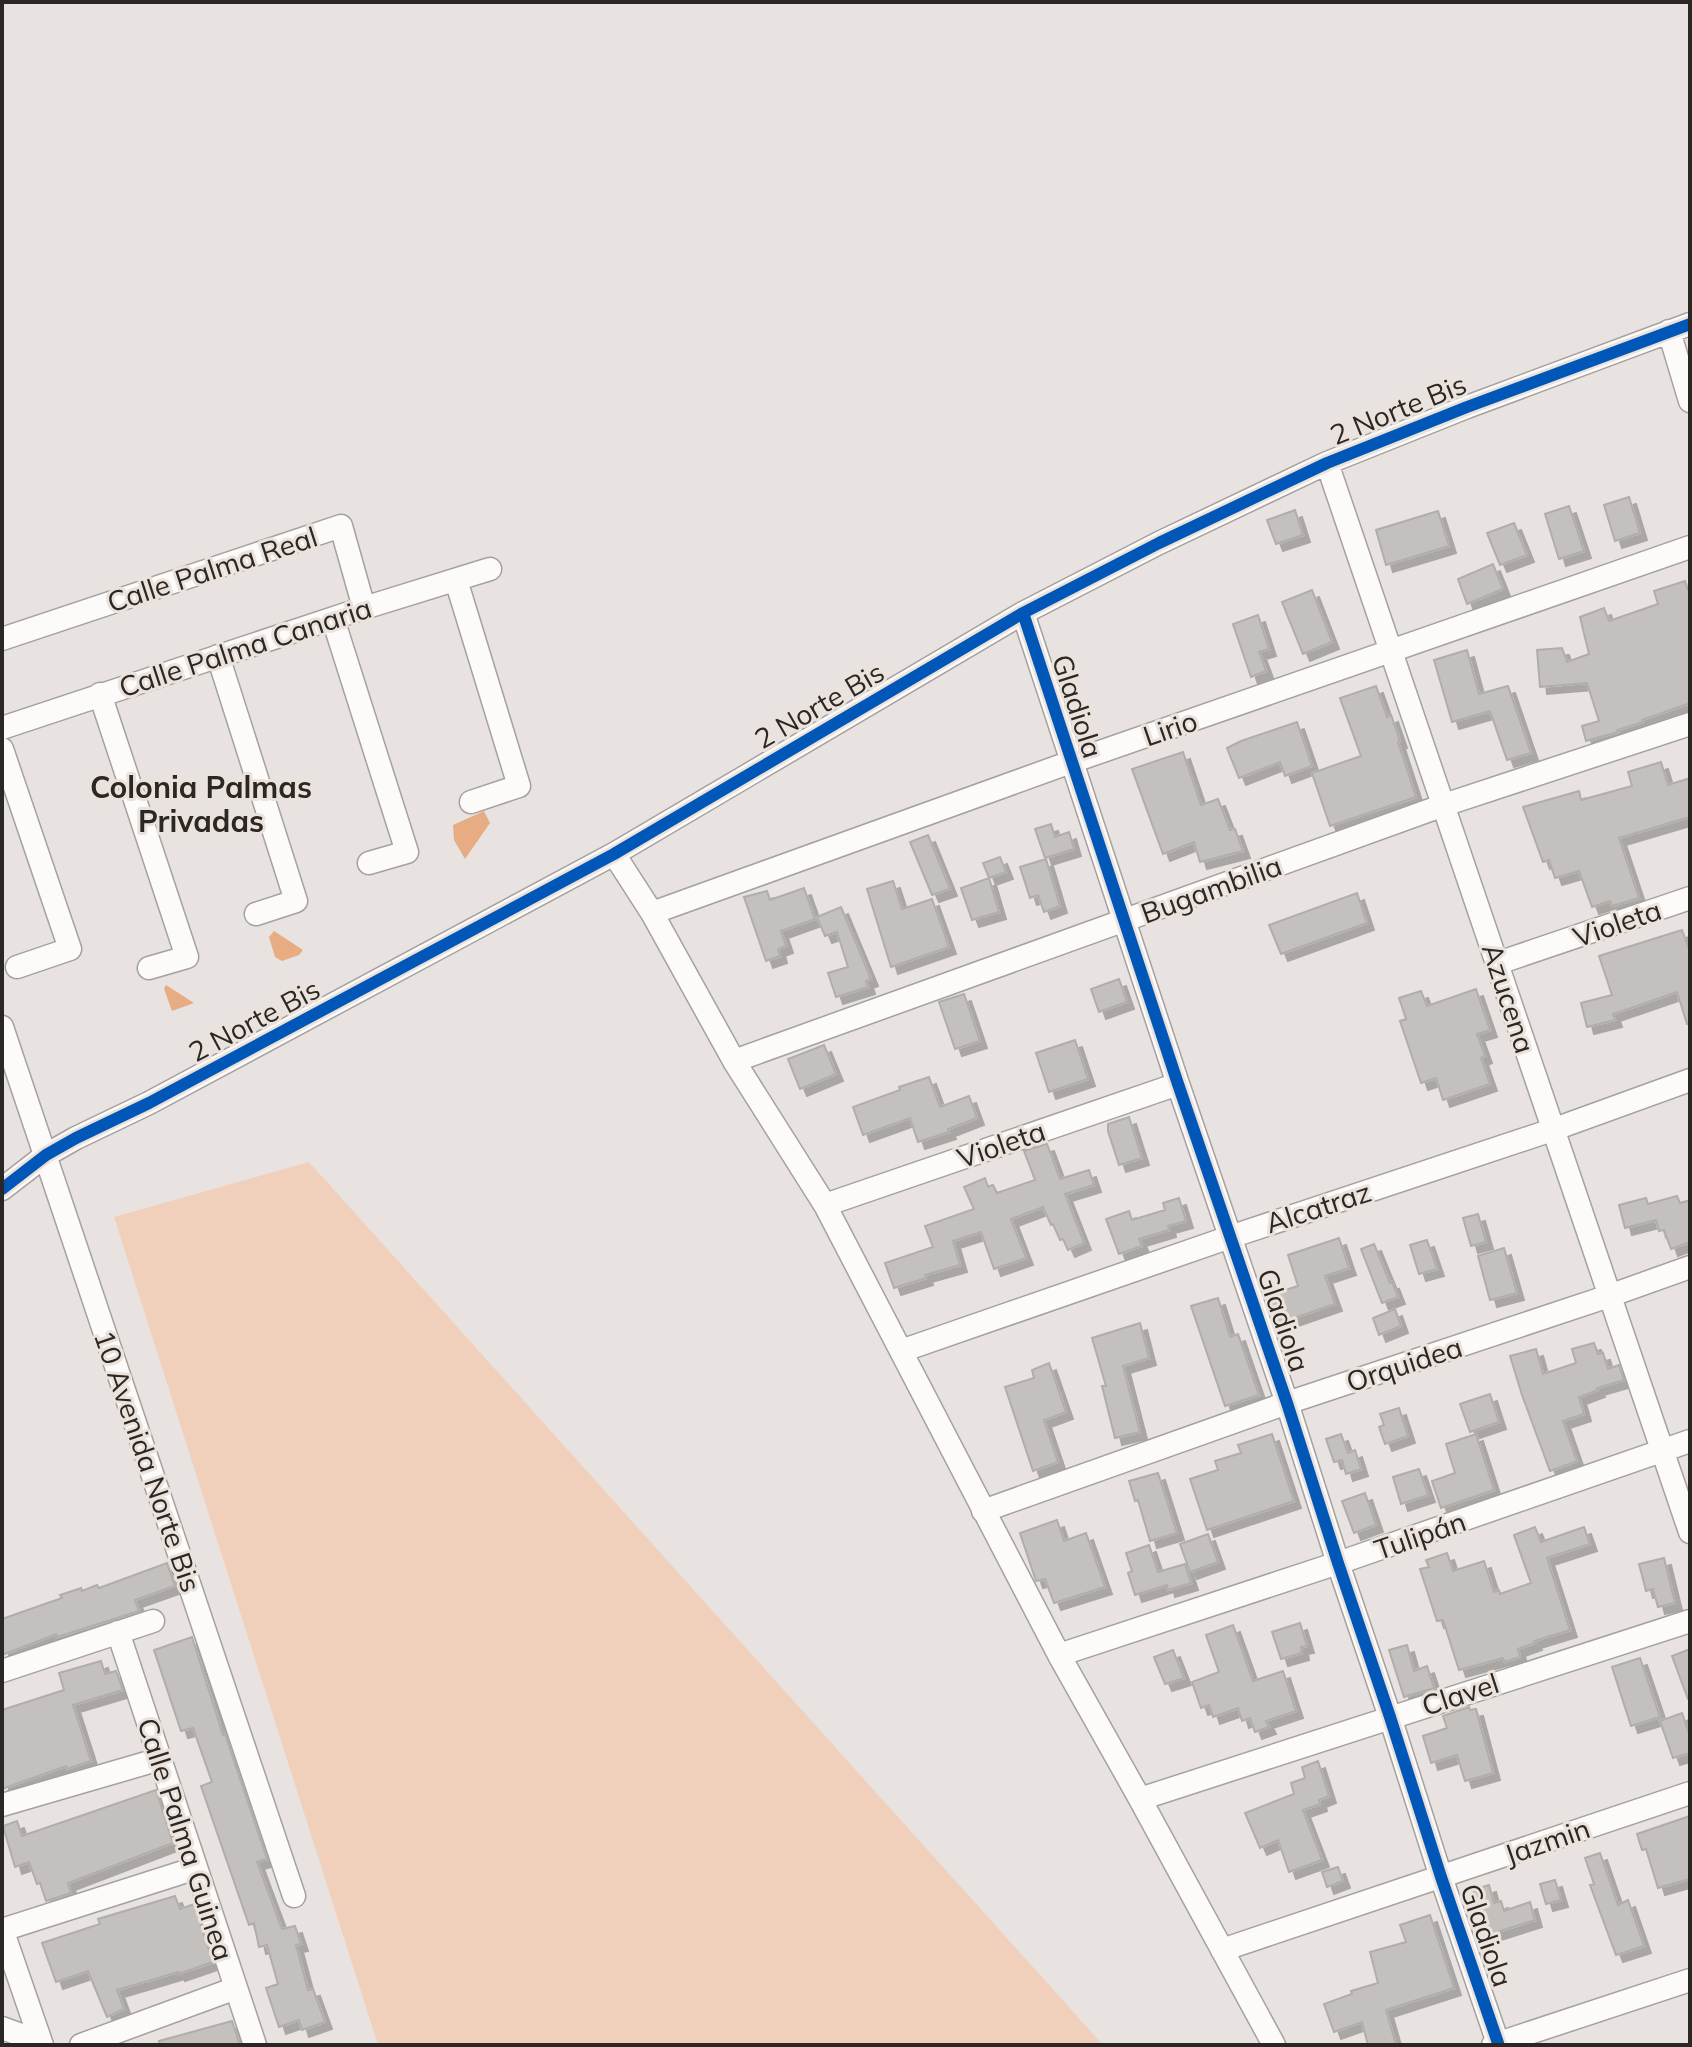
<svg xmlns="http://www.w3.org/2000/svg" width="1692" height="2047" font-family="Mulish,sans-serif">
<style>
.green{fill:#f0d0bb}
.water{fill:#e8ac82}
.building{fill:#c4c0be;stroke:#b0adaa;stroke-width:2;filter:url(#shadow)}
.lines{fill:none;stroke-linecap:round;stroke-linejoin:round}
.minor-casing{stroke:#a5a19f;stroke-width:25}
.minor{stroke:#fcfbfa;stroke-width:22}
.cycleway-casing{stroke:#ebe2dc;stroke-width:17}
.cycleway{stroke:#0057b8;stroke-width:12}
.labels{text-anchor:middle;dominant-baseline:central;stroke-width:6;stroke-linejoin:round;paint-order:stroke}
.street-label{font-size:28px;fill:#2a2724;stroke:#ebe2dc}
.neighbourhood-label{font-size:30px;font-weight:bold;fill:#2a2724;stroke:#ebe2dc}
</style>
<defs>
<filter id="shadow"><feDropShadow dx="7" dy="7" stdDeviation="0" flood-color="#0004"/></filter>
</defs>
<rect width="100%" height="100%" fill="#e8e3e0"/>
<path class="green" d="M 309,1162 L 1103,2045 L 378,2045 L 114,1217 Z"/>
<path class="water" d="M 484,811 L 490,823 L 465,859 L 454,840 L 453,825 Z
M 274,931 L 303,950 L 299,955 L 282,961 L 275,957 L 269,937 Z
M 166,985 L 194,1003 L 172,1011 L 164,989 Z"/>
<path class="building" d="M 1629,497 L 1640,533 L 1615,541 L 1604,505 Z
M 1569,506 L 1584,551 L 1559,559 L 1545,514 Z
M 1295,510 L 1303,535 L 1276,544 L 1267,520 Z
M 1438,511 L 1449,546 L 1386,565 L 1376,530 Z
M 1514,523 L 1527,555 L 1500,565 L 1487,533 Z
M 1493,564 L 1503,589 L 1467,604 L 1458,579 Z
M 1685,581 L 1690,595 L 1690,703 L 1642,720 L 1643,722 L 1617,730 L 1618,732 L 1586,741 L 1582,726 L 1599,721 L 1587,683 L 1540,687 L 1537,650 L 1562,648 L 1567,662 L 1589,654 L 1580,617 L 1604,608 L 1609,621 L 1658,604 L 1654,591 Z
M 1312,590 L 1332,642 L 1303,654 L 1282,602 Z
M 1258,615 L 1269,649 L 1259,652 L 1266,671 L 1251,677 L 1233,624 Z
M 1467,650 L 1479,694 L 1508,686 L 1531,753 L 1507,760 L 1490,711 L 1452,722 L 1434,660 Z
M 1376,686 L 1387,717 L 1391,715 L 1400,741 L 1398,742 L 1416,797 L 1330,826 L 1312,773 L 1361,756 L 1340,698 Z
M 1297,722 L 1312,766 L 1285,776 L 1280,762 L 1239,778 L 1227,748 L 1241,741 Z
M 1183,752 L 1201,805 L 1218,799 L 1230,830 L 1235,829 L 1243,851 L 1200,862 L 1194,842 L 1163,854 L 1132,769 Z
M 1661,762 L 1668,785 L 1690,778 L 1690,817 L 1619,838 L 1639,898 L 1612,906 L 1610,901 L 1592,907 L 1579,871 L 1555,878 L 1549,860 L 1543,862 L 1523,807 L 1579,791 L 1581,800 L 1632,786 L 1628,772 Z
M 1051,824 L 1055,837 L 1069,832 L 1074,849 L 1045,858 L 1035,829 Z
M 928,835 L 950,889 L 932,895 L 910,842 Z
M 1000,857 L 1006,872 L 989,878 L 983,863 Z
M 1046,859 L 1060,906 L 1044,912 L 1038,895 L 1030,898 L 1020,867 Z
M 989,878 L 999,912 L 972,920 L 961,888 Z
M 893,881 L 902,909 L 932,899 L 949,947 L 891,967 L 867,889 Z
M 804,888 L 815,919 L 781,931 L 786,946 L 778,949 L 780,956 L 766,961 L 744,897 L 767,891 L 770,900 Z
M 1357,893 L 1367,923 L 1281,954 L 1269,925 Z
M 841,907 L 871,979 L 866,981 L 868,987 L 836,997 L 828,973 L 848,967 L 837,932 L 825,936 L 817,917 Z
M 1682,930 L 1690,952 L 1690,1023 L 1687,1024 L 1677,992 L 1613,1014 L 1615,1020 L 1587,1027 L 1581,1003 L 1612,995 L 1599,956 Z
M 1119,979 L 1127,1002 L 1099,1012 L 1091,989 Z
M 1476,989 L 1490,1030 L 1477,1034 L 1485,1056 L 1481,1058 L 1490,1084 L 1443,1100 L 1436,1078 L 1421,1083 L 1400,1021 L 1406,1019 L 1399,998 L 1421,991 L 1427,1006 Z
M 964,994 L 980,1041 L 955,1049 L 939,1002 Z
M 1075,1040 L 1088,1079 L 1049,1092 L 1036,1053 Z
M 824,1045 L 836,1074 L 800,1089 L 788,1059 Z
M 929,1077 L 940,1107 L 969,1096 L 977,1118 L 948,1129 L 949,1132 L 918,1142 L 910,1118 L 863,1135 L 853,1107 L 900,1090 L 899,1087 Z
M 1129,1117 L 1142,1158 L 1119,1165 L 1108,1131 L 1108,1124 Z
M 1047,1144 L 1060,1179 L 1089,1170 L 1094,1185 L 1065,1194 L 1084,1243 L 1068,1250 L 1063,1239 L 1060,1240 L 1053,1224 L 1051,1225 L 1043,1207 L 1011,1219 L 1026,1258 L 994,1269 L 981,1232 L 953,1241 L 960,1265 L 925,1275 L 926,1278 L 894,1288 L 885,1263 L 933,1247 L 925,1226 L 974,1209 L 964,1187 L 985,1178 L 988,1187 L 993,1185 L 997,1193 L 1035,1180 L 1024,1151 Z
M 1677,1196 L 1680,1203 L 1690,1200 L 1690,1242 L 1671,1249 L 1664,1230 L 1659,1231 L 1656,1220 L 1625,1228 L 1619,1205 L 1646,1198 L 1648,1204 Z
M 1179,1198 L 1186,1221 L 1168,1226 L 1169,1230 L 1139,1239 L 1142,1246 L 1119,1254 L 1106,1219 L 1129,1211 L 1132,1220 L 1165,1210 L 1163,1203 Z
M 1478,1214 L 1486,1242 L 1471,1246 L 1463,1218 Z
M 1339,1238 L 1349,1268 L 1325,1276 L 1335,1304 L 1277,1324 L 1267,1296 L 1298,1286 L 1288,1255 Z
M 1427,1240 L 1437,1269 L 1419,1274 L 1410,1245 Z
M 1374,1244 L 1390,1283 L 1392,1282 L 1398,1297 L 1382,1303 L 1361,1249 Z
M 1504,1248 L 1517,1293 L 1490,1300 L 1478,1256 Z
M 1218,1298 L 1230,1337 L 1238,1334 L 1259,1395 L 1225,1406 L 1191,1306 Z
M 1395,1309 L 1401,1326 L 1379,1335 L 1373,1318 Z
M 1140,1323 L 1149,1358 L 1123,1366 L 1140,1432 L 1115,1438 L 1102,1386 L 1106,1386 L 1092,1338 Z
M 1594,1343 L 1598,1354 L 1603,1353 L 1608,1369 L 1619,1365 L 1624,1380 L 1597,1388 L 1598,1390 L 1579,1397 L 1584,1414 L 1563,1421 L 1577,1461 L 1550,1471 L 1522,1395 L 1510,1356 L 1536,1349 L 1543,1374 L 1576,1363 L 1572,1349 Z
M 1049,1363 L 1066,1412 L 1044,1420 L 1058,1462 L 1033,1471 L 1005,1387 L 1034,1378 L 1032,1370 Z
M 1490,1394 L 1499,1422 L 1470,1432 L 1460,1404 Z
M 1399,1408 L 1408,1436 L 1385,1444 L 1379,1427 L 1384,1425 L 1380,1414 Z
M 1272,1434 L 1294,1501 L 1207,1530 L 1190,1479 L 1218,1470 L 1215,1461 L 1241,1453 L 1238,1445 Z
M 1341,1434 L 1348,1453 L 1355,1450 L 1361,1469 L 1346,1474 L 1342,1460 L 1334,1462 L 1326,1439 Z
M 1476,1434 L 1494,1490 L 1441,1508 L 1432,1481 L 1455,1473 L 1446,1444 Z
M 1419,1469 L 1428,1495 L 1401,1504 L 1393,1477 Z
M 1158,1473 L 1177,1533 L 1150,1541 L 1138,1500 L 1135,1501 L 1129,1481 Z
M 1365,1493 L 1376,1525 L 1354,1533 L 1342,1501 Z
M 1057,1520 L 1064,1541 L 1086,1533 L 1105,1587 L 1054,1603 L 1045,1579 L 1036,1581 L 1020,1533 Z
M 1535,1527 L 1541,1542 L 1584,1527 L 1590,1544 L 1547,1558 L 1570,1630 L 1534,1641 L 1535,1643 L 1518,1649 L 1520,1657 L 1505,1662 L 1503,1658 L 1459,1670 L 1443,1620 L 1437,1621 L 1420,1569 L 1429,1567 L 1426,1560 L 1447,1553 L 1453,1571 L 1484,1561 L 1494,1592 L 1499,1590 L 1500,1594 L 1531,1583 L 1514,1535 Z
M 1208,1534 L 1218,1562 L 1190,1572 L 1180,1544 Z
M 1149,1545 L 1158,1572 L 1185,1564 L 1191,1583 L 1168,1590 L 1167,1585 L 1135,1595 L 1128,1573 L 1132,1571 L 1126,1553 Z
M 1664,1558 L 1675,1603 L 1658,1607 L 1653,1589 L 1646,1591 L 1639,1564 Z
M 167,1563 L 175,1586 L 135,1600 L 139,1611 L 57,1637 L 56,1634 L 2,1655 L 2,1619 L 62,1598 L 60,1595 L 81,1588 L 82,1591 L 97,1585 L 99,1588 Z
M 1300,1623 L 1307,1646 L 1301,1647 L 1302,1653 L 1281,1659 L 1272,1632 Z
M 1233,1625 L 1253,1681 L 1283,1671 L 1296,1711 L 1266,1721 L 1269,1727 L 1255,1732 L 1250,1718 L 1242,1721 L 1238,1708 L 1213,1717 L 1209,1705 L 1201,1708 L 1192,1682 L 1219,1672 L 1206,1635 Z
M 192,1637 L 223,1735 L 225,1734 L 267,1859 L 257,1862 L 282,1929 L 295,1926 L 301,1944 L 296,1945 L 308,1990 L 313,1989 L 325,2022 L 302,2030 L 299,2020 L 279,2027 L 266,1988 L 278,1984 L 267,1945 L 259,1947 L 254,1923 L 249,1925 L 201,1786 L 212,1782 L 193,1728 L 181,1731 L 154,1650 Z
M 1407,1645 L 1414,1671 L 1427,1666 L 1434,1688 L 1404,1697 L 1389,1650 Z
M 1690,1649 L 1690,1699 L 1688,1699 L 1672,1656 Z
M 1173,1650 L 1184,1678 L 1165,1684 L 1154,1657 Z
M 1640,1658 L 1660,1717 L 1631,1726 L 1612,1667 Z
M 101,1661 L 105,1674 L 116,1671 L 123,1690 L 73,1705 L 91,1761 L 67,1769 L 66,1766 L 2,1789 L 2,1710 L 64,1690 L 59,1673 Z
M 1469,1707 L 1470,1710 L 1476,1709 L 1493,1773 L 1465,1781 L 1457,1755 L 1431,1763 L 1423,1736 L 1447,1728 L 1443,1716 Z
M 1682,1713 L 1690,1736 L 1690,1753 L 1673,1758 L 1660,1721 Z
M 1318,1761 L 1329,1796 L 1319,1800 L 1320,1804 L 1303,1810 L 1322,1860 L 1289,1872 L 1278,1840 L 1260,1848 L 1245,1813 L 1294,1794 L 1291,1783 L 1305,1778 L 1302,1767 Z
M 156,1790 L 173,1843 L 68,1883 L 71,1893 L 46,1901 L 40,1883 L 37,1884 L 29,1862 L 15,1867 L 3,1826 L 17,1821 L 22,1836 Z
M 1690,1816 L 1690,1879 L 1658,1888 L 1646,1849 L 1642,1850 L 1637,1834 Z
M 1600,1853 L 1618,1905 L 1628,1900 L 1644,1946 L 1616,1955 L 1590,1885 L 1594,1884 L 1585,1858 Z
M 1338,1867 L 1343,1881 L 1327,1887 L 1322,1872 Z
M 1555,1880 L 1561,1900 L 1546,1904 L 1540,1884 Z
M 1489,1885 L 1494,1903 L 1501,1901 L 1504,1911 L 1530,1902 L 1535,1920 L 1488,1935 L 1473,1890 Z
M 175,1896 L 180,1909 L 194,1904 L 213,1962 L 178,1974 L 178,1972 L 117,1990 L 124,2009 L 107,2017 L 88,1971 L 56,1982 L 42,1943 L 100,1924 L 98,1919 Z
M 1430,1915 L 1454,1988 L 1386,2010 L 1396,2045 L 1368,2045 L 1362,2022 L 1334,2032 L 1324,2004 L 1352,1994 L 1351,1991 L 1378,1983 L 1370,1952 L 1406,1942 L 1400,1925 Z
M 232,2021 L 240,2045 L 160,2045 L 159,2041 Z"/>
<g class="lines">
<g class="minor-casing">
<path id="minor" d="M 1669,331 L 1690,401
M 1327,463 L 1690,1532
M 456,580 L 519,786 L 471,802
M 1023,613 L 1178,1084 L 1287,1403 L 1338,1563 L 1390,1717 L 1441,1877 L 1498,2043
M 333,619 L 407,852 L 369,863
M 2,639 L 341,526 L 364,608
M 218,656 L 296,901 L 256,914
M 100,694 L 187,957 L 149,968
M 2,728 L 364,608 L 490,569
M 2,749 L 70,949 L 17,967
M 614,854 L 652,913 L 734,1061 L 825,1205 L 1059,1655 L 1140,1799 L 1274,2045
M 652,913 L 1071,762 L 1690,547
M 1498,963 L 1690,898
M 2,1027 L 294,1896
M 734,1061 L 1444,805 L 1690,724
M 2,1189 L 46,1155 L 76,1138 L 149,1103 L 614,854 L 1023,613 L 1159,543 L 1327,463 L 1467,407 L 1690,324
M 825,1205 L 1178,1084
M 901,1351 L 1230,1237 L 1552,1130 L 1690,1080
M 983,1511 L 1287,1403 L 1609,1296 L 1690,1267
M 118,1632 L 255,2045
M 1059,1655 L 1338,1563 L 1690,1441
M 2,1671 L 153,1621
M 1140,1799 L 1690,1621
M 2,1805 L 160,1759
M 2,1929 L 42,2045
M 2,1930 L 196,1868
M 1222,1950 L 1690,1793
M 2,2028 L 24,2036 L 33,2045
M 81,2045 L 236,1988
M 1493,2045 L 1690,1980"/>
</g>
<use href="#minor" class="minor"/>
<g class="cycleway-casing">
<path id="cycleway" d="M 1023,613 L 1178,1084 L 1287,1403 L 1338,1563 L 1390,1717 L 1441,1877 L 1498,2043
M 2,1189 L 46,1155 L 76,1138 L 149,1103 L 614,854 L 1023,613 L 1159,543 L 1327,463 L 1467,407 L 1690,324"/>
</g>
<use href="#cycleway" class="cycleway"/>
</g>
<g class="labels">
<g class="street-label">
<text transform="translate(1398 409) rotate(-22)">2 Norte Bis</text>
<text transform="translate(212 569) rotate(-18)">Calle Palma Real</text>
<text transform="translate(245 647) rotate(-18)">Calle Palma Canaria</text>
<text transform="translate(819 705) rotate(-30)">2 Norte Bis</text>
<text transform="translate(1078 706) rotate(72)">Gladiola</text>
<text transform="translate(1170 728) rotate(-19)">Lirio</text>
<text transform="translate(1211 889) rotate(-20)">Bugambilia</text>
<text transform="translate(1617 923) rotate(-19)">Violeta</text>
<text transform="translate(1509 998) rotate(72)">Azucena</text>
<text transform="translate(254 1020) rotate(-28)">2 Norte Bis</text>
<text transform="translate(1001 1144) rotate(-19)">Violeta</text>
<text transform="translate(1318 1207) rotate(-18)">Alcatraz</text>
<text transform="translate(1284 1320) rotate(71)">Gladiola</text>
<text transform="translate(1404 1364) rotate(-18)">Orquidea</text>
<text transform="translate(148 1461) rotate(71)">10 Avenida Norte Bis</text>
<text transform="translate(1420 1535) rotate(-19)">Tulipán</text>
<text transform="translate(1460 1694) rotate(-18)">Clavel</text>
<text transform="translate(186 1839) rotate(72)">Calle Palma Guinea</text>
<text transform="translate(1547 1841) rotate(-19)">Jazmin</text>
<text transform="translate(1487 1935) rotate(71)">Gladiola</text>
</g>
<g class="neighbourhood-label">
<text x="201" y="787">Colonia Palmas<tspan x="201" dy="34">Privadas</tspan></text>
</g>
</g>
<rect width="1692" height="2047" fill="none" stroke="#2a2724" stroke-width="8"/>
</svg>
